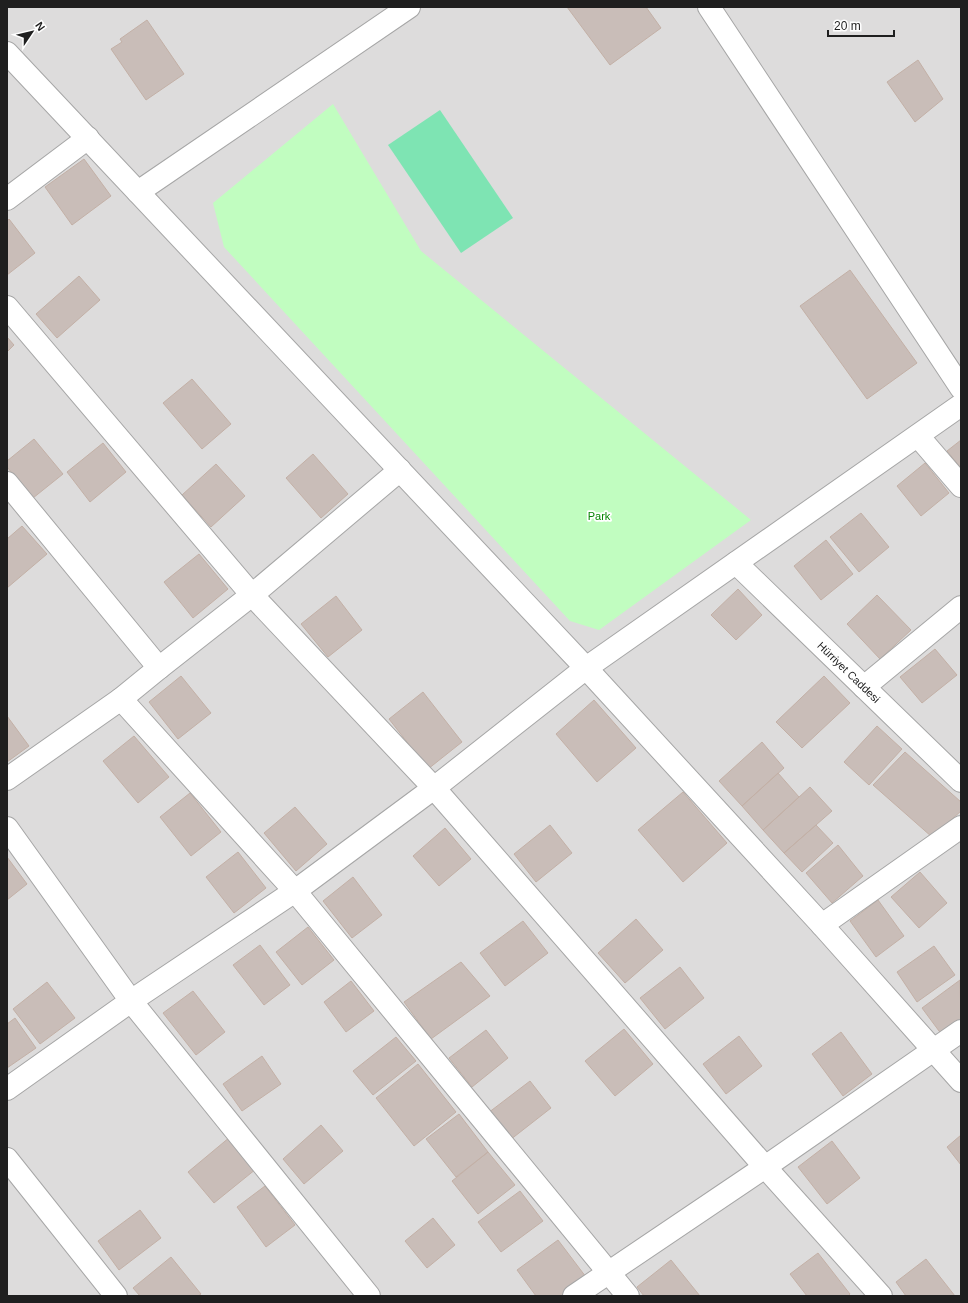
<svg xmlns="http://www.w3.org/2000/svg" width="968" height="1303" font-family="Helvetica,sans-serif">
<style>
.residential{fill:#dddcdc}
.park{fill:#c1fdc0}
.pitch{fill:#7ee4b3}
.building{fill:#c9bdb8;stroke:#c3b0a6}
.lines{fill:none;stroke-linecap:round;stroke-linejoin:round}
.minor-casing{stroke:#a6a6a6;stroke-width:24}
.minor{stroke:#fff;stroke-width:22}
.labels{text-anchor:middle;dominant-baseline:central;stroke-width:3.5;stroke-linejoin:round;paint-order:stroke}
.park-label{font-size:11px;fill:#078505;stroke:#fff}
.street-label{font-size:11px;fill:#1f1f1f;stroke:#fff}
</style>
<rect width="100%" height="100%" fill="#f1ece5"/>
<path class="residential" d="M 7,7 L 961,7 L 961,1296 L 7,1296 Z"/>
<path class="park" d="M 333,104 L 421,251 L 751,520 L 599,630 L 570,621 L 224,247 L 213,203 Z"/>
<path class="pitch" d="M 440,110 L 513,218 L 461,253 L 388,145 Z"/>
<path class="building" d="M 567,7 L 646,7 L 661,28 L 610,65 Z
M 147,20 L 184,74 L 146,100 L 111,49 L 122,42 L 120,39 Z
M 918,60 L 943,99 L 915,122 L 887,82 Z
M 84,159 L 111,196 L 72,225 L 45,187 Z
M 9,219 L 35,253 L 7,275 L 7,221 Z
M 850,270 L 917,363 L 867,399 L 800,306 Z
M 79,276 L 100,300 L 57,338 L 36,314 Z
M 7,337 L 14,345 L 7,352 Z
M 192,379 L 231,424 L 202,449 L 163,403 Z
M 34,439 L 63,474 L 33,498 L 7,467 L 7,461 Z
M 961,440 L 961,468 L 947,451 Z
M 103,443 L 126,472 L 90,502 L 67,472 Z
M 313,454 L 348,494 L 321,518 L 286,478 Z
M 925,463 L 949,493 L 921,516 L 897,486 Z
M 216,464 L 245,496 L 211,527 L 182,495 Z
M 861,513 L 889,547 L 859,572 L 830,537 Z
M 22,526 L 47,554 L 7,588 L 7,539 Z
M 826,540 L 853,574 L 821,600 L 794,566 Z
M 199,554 L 228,589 L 193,618 L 164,582 Z
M 738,589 L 762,615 L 736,640 L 711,615 Z
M 877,595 L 911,630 L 880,659 L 847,624 Z
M 336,596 L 362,630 L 328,657 L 301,624 Z
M 935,649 L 957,675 L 922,703 L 900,677 Z
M 181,676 L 211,713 L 178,739 L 149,702 Z
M 824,676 L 850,703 L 802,748 L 776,722 Z
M 423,692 L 462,742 L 428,769 L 389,719 Z
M 594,700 L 636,748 L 597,782 L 556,734 Z
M 7,716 L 29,746 L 7,762 Z
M 877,726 L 902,749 L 869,785 L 844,762 Z
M 134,736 L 169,777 L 138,803 L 103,761 Z
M 762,742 L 784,768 L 742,806 L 719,781 Z
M 905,752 L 961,802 L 961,811 L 932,837 L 873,785 Z
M 778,773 L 799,797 L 763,830 L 742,806 Z
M 810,787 L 832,811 L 784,853 L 763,830 Z
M 683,792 L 727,843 L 683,882 L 638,830 Z
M 190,793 L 221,832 L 191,856 L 160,817 Z
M 295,807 L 327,844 L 296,871 L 264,833 Z
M 550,825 L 572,853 L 536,882 L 514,854 Z
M 816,825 L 833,843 L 802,872 L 784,853 Z
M 445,828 L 471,859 L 439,886 L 413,856 Z
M 838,845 L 863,876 L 832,903 L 806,873 Z
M 238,852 L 266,888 L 234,913 L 206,877 Z
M 7,857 L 27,884 L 7,900 Z
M 920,872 L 947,903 L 919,928 L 891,897 Z
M 353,877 L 382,915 L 352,938 L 323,901 Z
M 878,900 L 904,936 L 876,957 L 850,921 Z
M 636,919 L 663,950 L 625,983 L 598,953 Z
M 523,921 L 548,953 L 505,986 L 480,953 Z
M 308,927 L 334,960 L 302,985 L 276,952 Z
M 260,945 L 290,985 L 264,1005 L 233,965 Z
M 934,946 L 955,975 L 917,1002 L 897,972 Z
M 461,962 L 490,996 L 431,1039 L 404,1002 Z
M 680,967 L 704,998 L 665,1029 L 640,998 Z
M 960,980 L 961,1021 L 942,1035 L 922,1008 Z
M 351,981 L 374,1011 L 346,1032 L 324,1002 Z
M 47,982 L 75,1018 L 40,1044 L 13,1009 Z
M 193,991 L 225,1032 L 196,1055 L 163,1013 Z
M 15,1018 L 36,1048 L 7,1068 L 7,1024 Z
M 624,1029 L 653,1064 L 615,1096 L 585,1061 Z
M 486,1030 L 508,1058 L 472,1087 L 449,1058 Z
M 841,1032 L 872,1074 L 843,1096 L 812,1054 Z
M 739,1036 L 762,1066 L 726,1094 L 703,1064 Z
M 396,1037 L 416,1061 L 373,1095 L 353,1071 Z
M 262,1056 L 281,1084 L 242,1111 L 223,1084 Z
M 418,1064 L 456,1112 L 414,1146 L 376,1098 Z
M 530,1081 L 551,1108 L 510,1140 L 488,1113 Z
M 459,1114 L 488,1152 L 456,1177 L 426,1139 Z
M 321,1125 L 343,1151 L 304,1184 L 283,1159 Z
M 961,1135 L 961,1165 L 947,1147 Z
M 230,1137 L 256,1169 L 214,1203 L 188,1172 Z
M 832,1141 L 860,1178 L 827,1204 L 798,1167 Z
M 488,1152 L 515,1185 L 478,1214 L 452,1181 Z
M 265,1186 L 295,1225 L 266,1247 L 237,1207 Z
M 520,1191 L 543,1221 L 501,1252 L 478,1222 Z
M 140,1210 L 161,1238 L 119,1270 L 98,1241 Z
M 433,1218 L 455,1245 L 427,1268 L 405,1241 Z
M 558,1240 L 586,1277 L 561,1296 L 536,1296 L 517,1270 Z
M 818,1253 L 850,1294 L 848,1296 L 807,1296 L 790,1274 Z
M 171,1257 L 201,1294 L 198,1296 L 140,1296 L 133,1288 Z
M 926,1259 L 955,1296 L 906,1296 L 896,1282 Z
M 671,1260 L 700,1296 L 644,1296 L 637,1287 Z"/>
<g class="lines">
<g class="minor-casing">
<g id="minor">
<path d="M 709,7 L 961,388"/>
<path d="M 7,53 L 586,668 L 822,925 L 961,1081"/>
<path d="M 138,192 L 409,7"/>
<path d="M 7,199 L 88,138"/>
<path d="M 7,307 L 252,595 L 434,788 L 765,1167 L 881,1296"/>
<path d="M 918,436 L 961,486"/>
<path d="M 7,483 L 159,668"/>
<path id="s1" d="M 736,563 L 961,781"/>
<path d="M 864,687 L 961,607"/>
<path d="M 121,699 L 295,891 L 628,1296"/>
<path d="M 7,779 L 121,699 L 159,668 L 252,595 L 400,470"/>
<path d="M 7,828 L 131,1001 L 369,1296"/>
<path d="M 822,925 L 961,827"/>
<path d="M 7,1089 L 131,1001 L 295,891 L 434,788 L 586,668 L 961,405"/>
<path d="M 7,1159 L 116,1296"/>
<path d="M 574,1296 L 765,1167 L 961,1031"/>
</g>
</g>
<use href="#minor" class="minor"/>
</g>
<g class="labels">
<g class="park-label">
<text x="599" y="516">Park</text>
</g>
<g class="street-label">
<text stroke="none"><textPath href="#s1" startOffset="157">Hürriyet Caddesi</textPath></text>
</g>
</g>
<rect width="968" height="1303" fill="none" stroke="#1f1f1f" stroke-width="16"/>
<g transform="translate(32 32) rotate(55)" stroke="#ffffff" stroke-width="3" paint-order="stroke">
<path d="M0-3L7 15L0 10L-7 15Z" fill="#1f1f1f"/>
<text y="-6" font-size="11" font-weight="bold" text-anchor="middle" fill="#1f1f1f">N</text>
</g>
<path d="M828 30v6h66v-6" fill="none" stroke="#1f1f1f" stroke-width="2"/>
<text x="834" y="30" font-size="12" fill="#1f1f1f" stroke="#ffffff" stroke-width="3" paint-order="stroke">20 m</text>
</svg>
